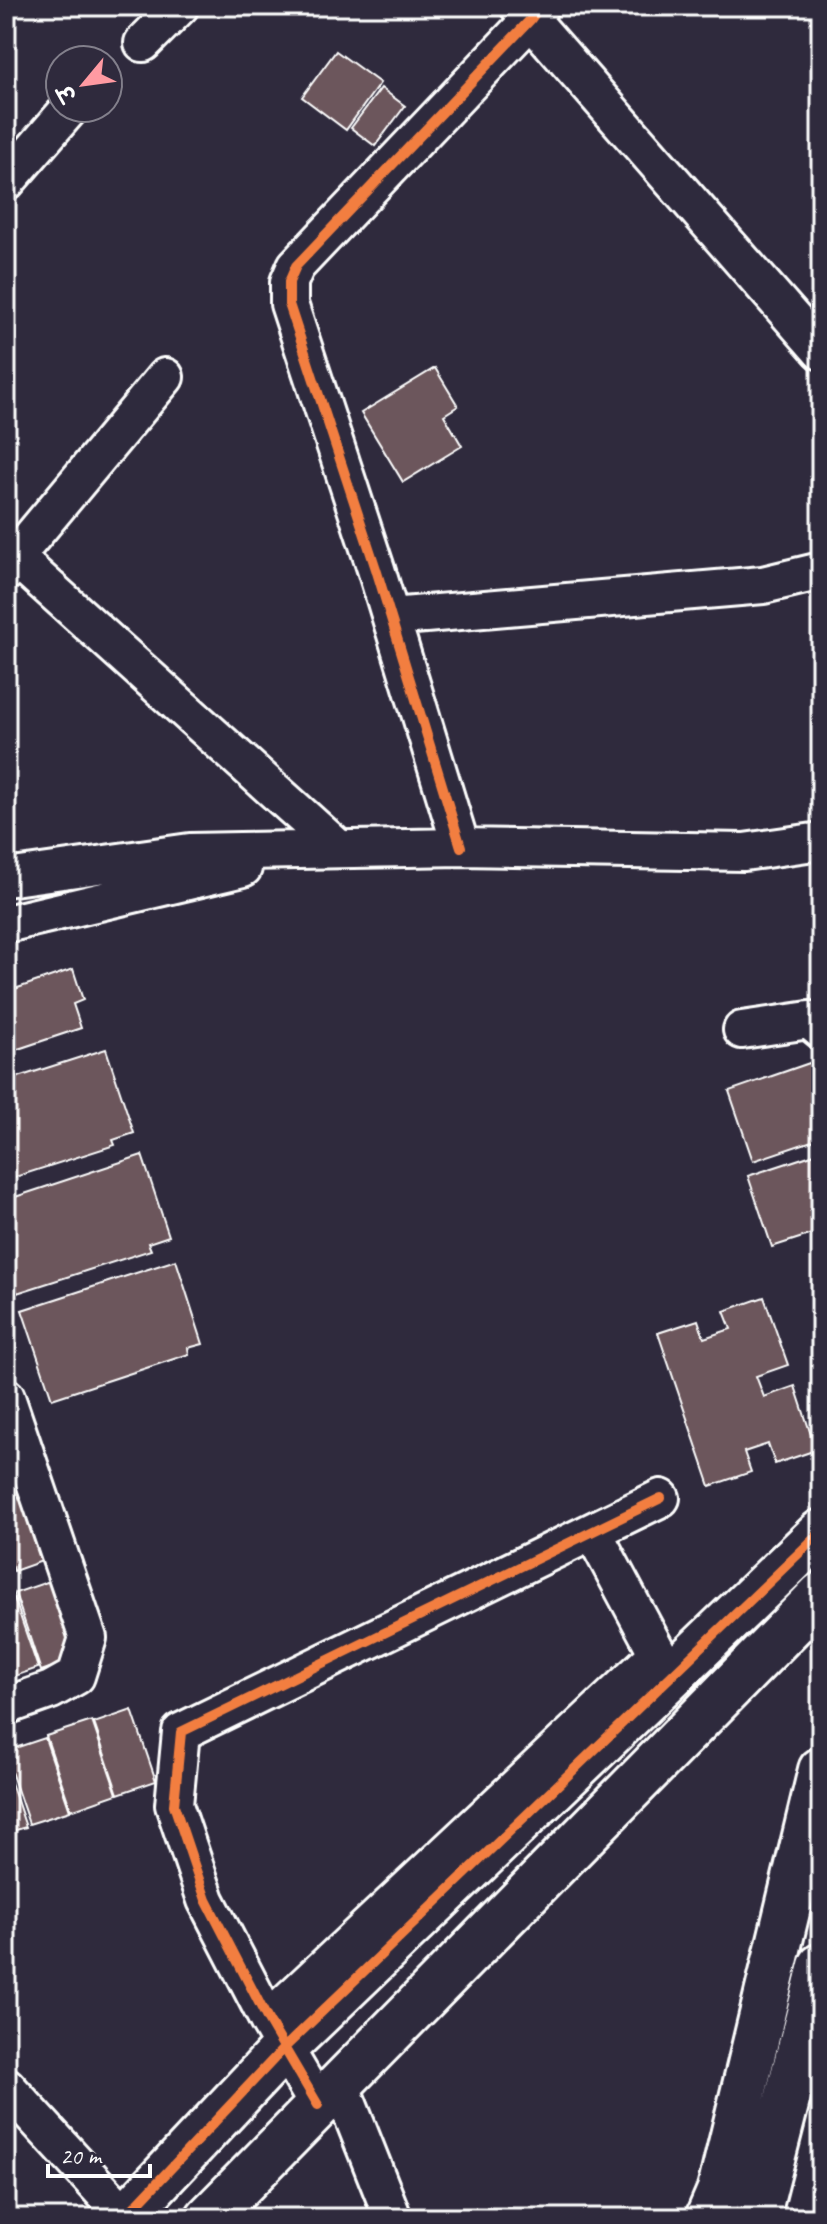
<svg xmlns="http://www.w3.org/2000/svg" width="827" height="2224" font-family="Caveat,'Playpen Sans Deva',sans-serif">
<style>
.building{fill:#6c565b;stroke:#fff;stroke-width:2}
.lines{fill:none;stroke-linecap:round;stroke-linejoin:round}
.minor-casing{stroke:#fff;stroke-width:42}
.tertiary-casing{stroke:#fff;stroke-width:50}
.minor{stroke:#2f2a3d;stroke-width:36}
.tertiary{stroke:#2f2a3d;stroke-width:44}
.cycleway-casing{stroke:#2f2a3d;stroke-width:15}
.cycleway{stroke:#f27e40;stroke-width:10}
</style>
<rect width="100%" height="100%" fill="#2f2a3d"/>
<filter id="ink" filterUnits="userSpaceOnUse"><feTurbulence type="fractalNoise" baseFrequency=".0125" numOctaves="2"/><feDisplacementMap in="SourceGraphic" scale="16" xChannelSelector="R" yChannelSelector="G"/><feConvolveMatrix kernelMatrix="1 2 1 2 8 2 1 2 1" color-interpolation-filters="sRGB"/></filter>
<g filter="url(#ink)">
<path class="building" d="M 336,51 L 380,83 L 346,130 L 302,97 Z
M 381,88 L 405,106 L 375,146 L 351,128 Z
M 435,368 L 458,406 L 444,415 L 462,446 L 403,482 L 361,413 Z
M 73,969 L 83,1000 L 73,1004 L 81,1028 L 6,1053 L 6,992 Z
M 106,1049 L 134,1133 L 113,1140 L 115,1145 L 6,1180 L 6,1081 Z
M 821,1059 L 821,1138 L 753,1161 L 729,1091 Z
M 821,1152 L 821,1212 L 812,1215 L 818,1232 L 772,1247 L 748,1176 Z
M 142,1155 L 169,1236 L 148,1243 L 151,1250 L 17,1293 L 6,1258 L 6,1200 Z
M 176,1260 L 203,1344 L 188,1348 L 189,1354 L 52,1399 L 22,1310 Z
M 764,1297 L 788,1365 L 756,1376 L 764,1397 L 795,1386 L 816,1450 L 775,1464 L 768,1444 L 744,1452 L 751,1472 L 710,1486 L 658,1333 L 698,1320 L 704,1338 L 731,1329 L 724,1311 Z
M 23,1484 L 48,1559 L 14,1571 L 6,1547 L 6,1490 Z
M 53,1580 L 79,1658 L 41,1671 L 15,1593 Z
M 12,1592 L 38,1668 L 9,1678 L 11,1682 L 6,1683 L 6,1594 Z
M 132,1710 L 156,1781 L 118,1794 L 94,1723 Z
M 92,1721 L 117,1794 L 71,1810 L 46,1736 Z
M 45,1738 L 70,1811 L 29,1824 L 6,1757 L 6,1751 Z
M 6,1768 L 26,1827 L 6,1833 Z"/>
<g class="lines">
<g class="minor-casing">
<path id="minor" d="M 519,6 L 821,351
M 143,43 L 180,6
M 6,182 L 70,108
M 6,549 L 339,849
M 6,572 L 15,557 L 165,377
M 391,617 L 763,585 L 821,571
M 461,847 L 376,569 L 289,304 L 289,282 L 296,266 L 531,19 L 540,6
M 6,878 L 190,852 L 461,847 L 744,852 L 821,841
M 6,924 L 243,868
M 742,1030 L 809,1020 L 821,1030
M 6,1397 L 88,1638 L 76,1676 L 51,1690 L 6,1706
M 268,2020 L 658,1654 L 593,1532
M 340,2084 L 393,2218
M 6,2086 L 127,2218
M 318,2105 L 268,2020 L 206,1900 L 174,1805 L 181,1732 L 661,1498"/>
</g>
<g class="tertiary-casing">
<path id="tertiary" d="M 124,2218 L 284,2048 L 821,1532
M 208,2218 L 821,1595
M 708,2218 L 720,2190 L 821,1770
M 757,2218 L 821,1966"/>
</g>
<use href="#minor" class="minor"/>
<use href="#tertiary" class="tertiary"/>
<g class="cycleway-casing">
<path id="cycleway" d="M 461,847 L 376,569 L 289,304 L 289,282 L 296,266 L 531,19 L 540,6
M 318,2105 L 268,2020 L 206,1900 L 174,1805 L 181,1732 L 661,1498
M 124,2218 L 284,2048 L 821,1532"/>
</g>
<use href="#cycleway" class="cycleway"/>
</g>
</g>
<rect width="827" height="2224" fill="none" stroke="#2f2a3d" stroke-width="32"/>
<rect x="16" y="16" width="795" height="2192" fill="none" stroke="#fff" stroke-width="3" filter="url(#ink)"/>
<g transform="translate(84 84) rotate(241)"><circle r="38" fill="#2f2a3d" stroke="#827f8b" stroke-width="2"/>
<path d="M0-6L14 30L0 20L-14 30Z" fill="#ff9aa2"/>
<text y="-12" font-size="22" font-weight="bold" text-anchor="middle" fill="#ffffff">उ</text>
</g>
<path d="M48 2164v12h102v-12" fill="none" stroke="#ffffff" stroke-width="4"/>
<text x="60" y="2164" font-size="24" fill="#ffffff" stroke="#2f2a3d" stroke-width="6" paint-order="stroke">20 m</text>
</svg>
